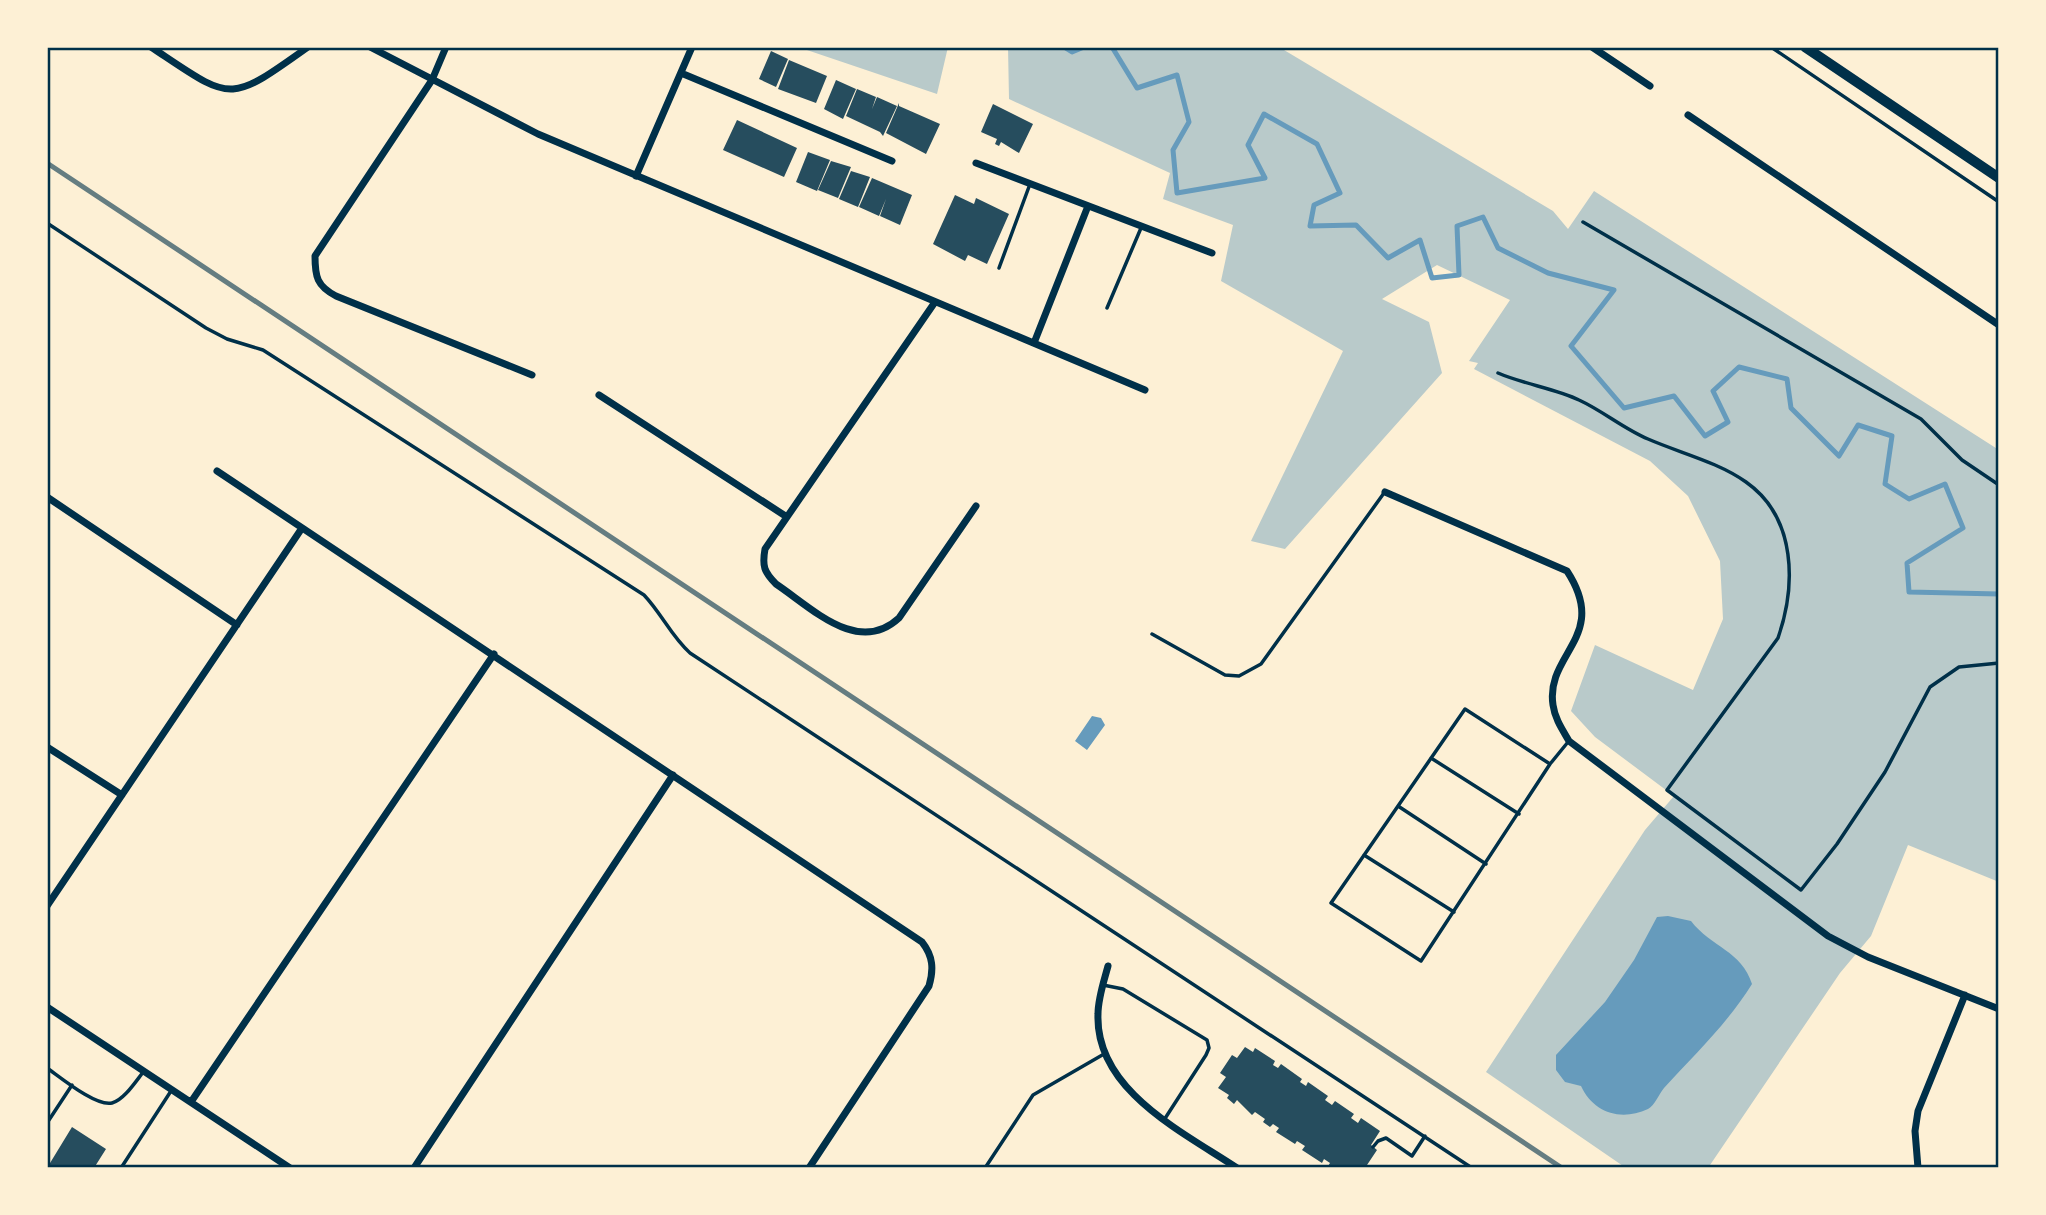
<svg xmlns="http://www.w3.org/2000/svg" width="2046" height="1215" font-family="'Asap Condensed',sans-serif">
<style>
.green{fill:#b9caca}
.water{fill:#669bbc}
.lines{fill:none;stroke-linecap:round;stroke-linejoin:round}
.stream{stroke:#669bbc;stroke-width:5}
.building{fill:#264d5e}
.path{stroke:#003049;stroke-width:3.5}
.service{stroke:#003049;stroke-width:3.5}
.minor{stroke:#003049;stroke-width:7}
.tertiary{stroke:#003049;stroke-width:10}
.rail{stroke:#657d81;stroke-width:5}
.neatline{fill:none;stroke:#003049;stroke-width:2.5}
</style>
<rect width="100%" height="100%" fill="#fdf0d5"/>
<path class="green" d="M 798,47 L 948,47 L 937,94 Z
M 1008,47 L 1279,47 L 1553,211 L 1568,229 L 1594,191 L 1999,450 L 1999,882 L 1908,845 L 1871,936 L 1840,973 L 1708,1168 L 1626,1168 L 1486,1072 L 1645,830 L 1674,796 L 1595,737 L 1571,711 L 1595,645 L 1693,690 L 1723,619 L 1720,561 L 1688,496 L 1650,461 L 1474,369 L 1478,363 L 1469,361 L 1510,300 L 1437,265 L 1382,299 L 1429,322 L 1442,373 L 1285,549 L 1251,541 L 1343,351 L 1221,281 L 1233,225 L 1163,199 L 1170,173 L 1009,99 Z"/>
<path class="water" d="M 1092,716 L 1101,718 L 1105,725 L 1087,750 L 1075,741 Z
M 1668,916 L 1691,921 C 1711,947 1742,951 1752,984 C 1727,1024 1695,1054 1664,1088 C 1659,1094 1655,1105 1648,1109 C 1620,1122 1593,1112 1581,1086 L 1565,1082 L 1556,1070 L 1556,1055 L 1605,1002 L 1634,960 L 1657,917 Z"/>
<g class="lines">
<path class="stream" d="M 1064,47 L 1072,52 L 1084,47
M 1112,47 L 1137,88 L 1177,75 L 1189,122 L 1173,150 L 1177,193 L 1265,178 L 1248,145 L 1264,114 L 1317,144 L 1340,193 L 1314,205 L 1310,226 L 1356,225 L 1388,258 L 1420,240 L 1432,278 L 1459,275 L 1457,226 L 1483,217 L 1498,248 L 1548,273 L 1614,290 L 1571,346 L 1624,408 L 1674,396 L 1705,436 L 1728,422 L 1713,391 L 1739,367 L 1787,379 L 1791,408 L 1839,456 L 1858,425 L 1892,436 L 1885,484 L 1909,499 L 1945,484 L 1963,528 L 1907,563 L 1909,592 L 1999,594"/>
</g>
<path class="building" d="M 771,51 L 788,59 L 776,87 L 759,79 Z
M 789,60 L 827,76 L 816,103 L 778,89 Z
M 836,80 L 856,89 L 843,119 L 824,109 Z
M 857,89 L 876,97 L 872,109 L 877,97 L 897,106 L 883,136 L 880,132 L 846,116 Z
M 899,103 L 899,106 L 940,124 L 926,154 L 886,133 Z
M 993,104 L 1033,124 L 1019,153 L 1001,142 L 999,146 L 995,144 L 997,139 L 981,132 Z
M 737,120 L 797,148 L 784,177 L 723,150 Z
M 808,152 L 830,160 L 817,191 L 796,182 Z
M 831,161 L 851,167 L 838,198 L 818,190 Z
M 851,171 L 870,177 L 858,207 L 839,199 Z
M 872,178 L 912,195 L 900,225 L 880,216 L 886,199 L 879,216 L 859,207 Z
M 955,195 L 974,204 L 976,198 L 1009,214 L 987,264 L 968,255 L 965,261 L 933,244 Z
M 1245,1047 L 1253,1052 L 1255,1048 L 1275,1061 L 1273,1065 L 1278,1068 L 1281,1064 L 1302,1079 L 1300,1082 L 1306,1086 L 1308,1082 L 1328,1096 L 1325,1100 L 1332,1105 L 1335,1101 L 1354,1114 L 1351,1118 L 1358,1123 L 1361,1118 L 1380,1131 L 1371,1145 L 1377,1150 L 1365,1168 L 1327,1168 L 1330,1163 L 1324,1159 L 1322,1163 L 1302,1150 L 1305,1146 L 1297,1141 L 1295,1144 L 1276,1132 L 1279,1128 L 1273,1124 L 1270,1127 L 1263,1122 L 1265,1119 L 1255,1112 L 1252,1115 L 1237,1100 L 1234,1104 L 1227,1098 L 1229,1095 L 1218,1088 L 1226,1077 L 1220,1073 L 1232,1055 L 1237,1058 Z
M 72,1127 L 106,1149 L 94,1168 L 47,1168 Z"/>
<g class="lines">
<path class="path" d="M 1771,47 L 1999,202
M 1583,222 L 1921,419 L 1962,460 L 1999,485
M 47,223 L 206,328 L 227,339 L 263,350 L 644,595 C 662,614 671,636 690,653 L 1472,1168
M 1498,373 C 1523,384 1557,389 1579,400 C 1603,411 1624,429 1648,439 C 1680,453 1718,462 1746,482 C 1797,518 1796,586 1778,638 L 1667,790 L 1801,890 L 1837,844 L 1885,772 L 1930,687 L 1959,667 L 1999,663
M 1373,1147 L 1378,1141 L 1386,1138 L 1412,1156 L 1425,1136"/>
<path class="service" d="M 999,268 L 1030,184
M 1107,308 L 1141,228
M 1152,634 L 1225,675 L 1239,676 L 1261,664 L 1384,493
M 1431,758 L 1519,814
M 1550,764 L 1465,709 L 1331,903 L 1421,961 L 1550,764 L 1568,742
M 1398,806 L 1486,864
M 1364,855 L 1454,912
M 1103,985 L 1123,989 L 1207,1040 L 1209,1048 L 1206,1055 L 1164,1120
M 47,1068 C 60,1077 96,1107 112,1103 C 124,1100 136,1081 144,1071
M 47,1123 L 72,1085
M 121,1168 L 171,1091
M 985,1168 L 1033,1095 L 1104,1054"/>
<path class="minor" d="M 151,47 C 232,101 227,105 308,47
M 370,47 L 538,134 L 1145,390
M 446,47 L 432,80 L 315,256 C 315,277 317,286 336,296 L 532,375
M 1592,47 L 1650,86
M 681,73 L 892,161
M 1688,115 L 1999,325
M 976,163 L 1212,253
M 636,176 L 692,47
M 935,302 L 765,549 C 762,566 764,572 776,584 C 812,608 858,656 899,618 L 976,506
M 1034,343 L 1088,206
M 599,395 L 787,517
M 217,471 L 922,942 C 933,956 934,969 929,986 L 809,1168
M 1385,492 L 1567,571 C 1610,637 1545,653 1553,705 C 1555,719 1562,729 1569,741 L 1828,936 L 1868,957 L 1999,1009
M 47,497 L 237,625
M 47,747 L 122,795
M 47,906 L 302,528
M 1108,966 C 1104,981 1098,998 1098,1014 C 1095,1090 1183,1132 1237,1168
M 47,1007 L 290,1168
M 191,1102 L 494,654
M 414,1168 L 673,775
M 1918,1168 L 1915,1131 L 1918,1111 L 1965,995"/>
<path class="tertiary" d="M 1805,47 L 1999,178"/>
<path class="rail" d="M 47,163 L 1562,1168"/>
</g>
<rect width="2046" height="1215" fill="none" stroke="#fdf0d5" stroke-width="98"/>
<rect x="49" y="49" width="1948" height="1117" class="neatline"/>
</svg>
